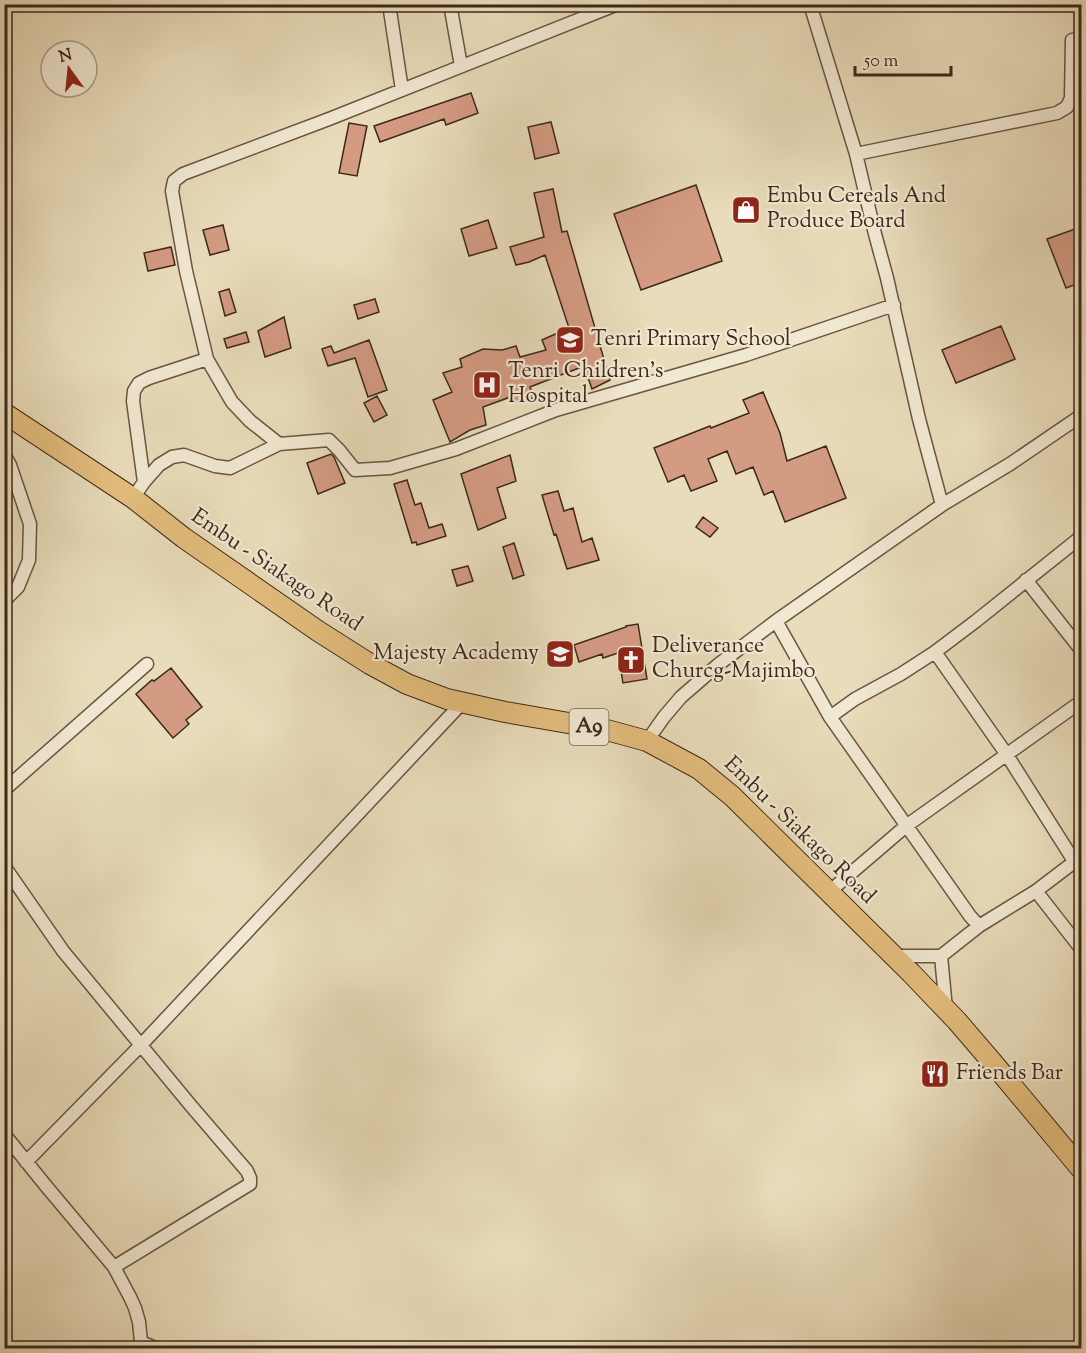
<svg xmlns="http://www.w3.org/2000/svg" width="1086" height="1353" font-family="'Sorts Mill Goudy',serif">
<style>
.building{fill:#d49b83;stroke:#3d281b;stroke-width:1.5}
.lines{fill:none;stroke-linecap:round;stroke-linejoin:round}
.minor-casing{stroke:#685543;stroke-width:15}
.trunk-casing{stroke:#3d281b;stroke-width:22}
.minor{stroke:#f1e8d2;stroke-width:12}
.trunk{stroke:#e4be7d;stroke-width:20}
.labels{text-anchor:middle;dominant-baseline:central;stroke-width:4.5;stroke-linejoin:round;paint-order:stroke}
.shield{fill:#f1e8d2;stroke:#736252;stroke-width:1.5}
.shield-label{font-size:21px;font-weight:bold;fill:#3d281b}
.poi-label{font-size:22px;fill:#3d281b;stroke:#f1e8d2;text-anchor:start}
.street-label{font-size:22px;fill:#3d281b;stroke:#f1e8d2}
</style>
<rect width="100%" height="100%" fill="#e9dcba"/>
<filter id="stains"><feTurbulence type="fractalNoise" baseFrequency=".00333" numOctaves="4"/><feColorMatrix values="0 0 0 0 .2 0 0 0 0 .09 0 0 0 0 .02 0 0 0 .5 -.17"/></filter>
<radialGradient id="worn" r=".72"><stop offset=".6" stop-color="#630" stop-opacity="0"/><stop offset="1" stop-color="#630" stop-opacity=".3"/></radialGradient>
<path class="building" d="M 471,93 L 478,113 L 446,125 L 444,119 L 380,142 L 374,126 Z
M 551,122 L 559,153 L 535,159 L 528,127 Z
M 349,123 L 367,126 L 357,176 L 339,173 Z
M 696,185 L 722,261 L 641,290 L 614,214 Z
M 553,189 L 562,232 L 567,231 L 610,380 L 592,389 L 584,366 L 530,387 L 534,398 L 515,402 L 513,396 L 483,407 L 486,425 L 470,430 L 450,442 L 433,400 L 452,392 L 443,373 L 462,367 L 460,359 L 483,349 L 502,350 L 516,346 L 520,357 L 546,350 L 542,340 L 569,328 L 545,255 L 529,262 L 516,265 L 510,247 L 544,237 L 534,193 Z
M 488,220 L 497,248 L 469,256 L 461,229 Z
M 223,225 L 229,250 L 210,255 L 203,230 Z
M 1078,228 L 1082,239 L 1082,282 L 1066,288 L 1047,239 Z
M 171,247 L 175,265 L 148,271 L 144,253 Z
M 229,289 L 236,312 L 225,316 L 219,292 Z
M 375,299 L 379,312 L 358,319 L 354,305 Z
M 284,317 L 291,348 L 265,357 L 258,331 Z
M 1001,326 L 1015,359 L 956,383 L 942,350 Z
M 246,332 L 249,342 L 227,348 L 224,339 Z
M 369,340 L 387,390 L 368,397 L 355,358 L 328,366 L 322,349 L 331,346 L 334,353 Z
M 763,392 L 780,433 L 787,461 L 826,446 L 846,498 L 785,522 L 773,491 L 764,495 L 753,467 L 736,474 L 727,451 L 708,459 L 717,481 L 691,491 L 684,475 L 668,482 L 654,448 L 710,426 L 711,428 L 749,413 L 743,400 Z
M 377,396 L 387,415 L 374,422 L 364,403 Z
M 331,454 L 334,457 L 345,483 L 318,494 L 307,463 Z
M 510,455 L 516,481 L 497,488 L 506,518 L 478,530 L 461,474 Z
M 407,480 L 415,505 L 421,503 L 429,528 L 442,524 L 446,536 L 417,545 L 416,542 L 412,543 L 394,484 Z
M 558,491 L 564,511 L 573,508 L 582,542 L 592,538 L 599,560 L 567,569 L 556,534 L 554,535 L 542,495 Z
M 703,517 L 718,528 L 710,537 L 696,527 Z
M 514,543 L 524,575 L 513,579 L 503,547 Z
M 468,566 L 473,581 L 457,586 L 452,570 Z
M 638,624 L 647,679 L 623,683 L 618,653 L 603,658 L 602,654 L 579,662 L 574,645 L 626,627 L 626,626 Z
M 171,668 L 202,707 L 186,720 L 189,724 L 173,738 L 136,694 L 152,680 L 154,681 Z"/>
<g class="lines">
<g class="minor-casing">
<path id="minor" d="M 389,4 L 402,90
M 450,4 L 461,66
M 618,4 L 329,119 L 183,174 L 174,181 L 172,191 L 186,271 L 207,359 L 232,402 L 250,421 L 279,444 L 329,440 L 339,450 L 355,470 L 390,468 L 456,449 L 556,410 L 746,355 L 894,305
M 810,4 L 856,154 L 875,234 L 887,278 L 919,419 L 942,505
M 856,154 L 1057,113 L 1067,107 L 1071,98 L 1072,40 L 1082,38
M 4,454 L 10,465 L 30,524 L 29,560 L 18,587 L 4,601
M 144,482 L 133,401 L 134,391 L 139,383 L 149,378 L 207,359
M 133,498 L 144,482 L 159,465 L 172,457 L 184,455 L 215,466 L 230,468 L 279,444
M 1026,580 L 1082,651
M 776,621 L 830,717 L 970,916 L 979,926 L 1036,891
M 935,652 L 1007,755 L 1074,861
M 830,717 L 855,699 L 901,674 L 935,652 L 976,621 L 1082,536
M 647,741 L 664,717 L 681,697 L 719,664 L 776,621 L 942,505 L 1010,464 L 1082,415
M 4,790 L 147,664
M 1082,856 L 1036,891 L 1082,950
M 4,866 L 63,951 L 192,1107 L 247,1171 L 250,1178 L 250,1184 L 114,1267
M 829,892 L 906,826 L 1082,701
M 894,956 L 941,956 L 979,926
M 941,956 L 946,1009
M 4,1134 L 46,1186 L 114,1267 L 130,1297 L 135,1308 L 139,1322 L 141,1342 L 139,1348
M 26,1162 L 141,1045 L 462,703
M 141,1342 L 155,1348"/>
</g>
<g class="trunk-casing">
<path id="trunk" d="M 4,413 L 133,498 L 184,538 L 318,631 L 370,664 L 407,684 L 447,699 L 505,712 L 603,729 L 647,741 L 699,769 L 732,796 L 911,973 L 957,1021 L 993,1063 L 1082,1170"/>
</g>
<use href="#minor" class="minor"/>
<use href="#trunk" class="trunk"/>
</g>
<defs>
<g id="shop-square" transform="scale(1.5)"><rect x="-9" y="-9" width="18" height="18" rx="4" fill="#8f2418" stroke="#f1e8d2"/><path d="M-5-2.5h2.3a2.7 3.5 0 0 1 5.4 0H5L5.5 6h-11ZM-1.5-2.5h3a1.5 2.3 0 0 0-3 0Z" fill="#fff"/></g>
<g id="school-square" transform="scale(1.5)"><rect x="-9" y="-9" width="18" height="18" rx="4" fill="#8f2418" stroke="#f1e8d2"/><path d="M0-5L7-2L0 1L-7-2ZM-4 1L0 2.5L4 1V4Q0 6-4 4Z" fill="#fff"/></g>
<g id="hospital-square" transform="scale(1.5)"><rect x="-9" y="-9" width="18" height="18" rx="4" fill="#8f2418" stroke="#f1e8d2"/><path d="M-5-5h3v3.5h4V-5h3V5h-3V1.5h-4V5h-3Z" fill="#fff"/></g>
<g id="church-square" transform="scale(1.5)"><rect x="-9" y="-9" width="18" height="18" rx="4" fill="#8f2418" stroke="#f1e8d2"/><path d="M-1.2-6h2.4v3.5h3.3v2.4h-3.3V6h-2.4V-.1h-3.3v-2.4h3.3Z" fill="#fff"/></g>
<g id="restaurant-square" transform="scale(1.5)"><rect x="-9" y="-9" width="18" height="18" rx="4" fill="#8f2418" stroke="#f1e8d2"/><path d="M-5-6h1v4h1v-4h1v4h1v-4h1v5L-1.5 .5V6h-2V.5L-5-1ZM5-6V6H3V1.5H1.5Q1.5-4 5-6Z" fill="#fff"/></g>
</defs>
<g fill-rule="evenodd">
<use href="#shop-square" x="746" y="210"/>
<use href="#school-square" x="570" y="340"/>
<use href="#hospital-square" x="487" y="385"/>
<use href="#school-square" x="560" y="654"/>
<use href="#church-square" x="631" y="660"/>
<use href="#restaurant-square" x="935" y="1074"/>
</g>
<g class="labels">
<rect class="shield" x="569.5" y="709" width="39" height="36" rx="4.5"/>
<g class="shield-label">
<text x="589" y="727">A9</text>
</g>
<g class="poi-label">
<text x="767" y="197">Embu Cereals And<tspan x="767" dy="25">Produce Board</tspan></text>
<text x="591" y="340">Tenri Primary School</text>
<text x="508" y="372">Tenri Children's<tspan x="508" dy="25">Hospital</tspan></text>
<text x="652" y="647">Deliverance<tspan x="652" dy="25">Churcg-Majimbo</tspan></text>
<text x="539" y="654" text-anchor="end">Majesty Academy</text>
<text x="956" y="1074">Friends Bar</text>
</g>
<g class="street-label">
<text transform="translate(276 571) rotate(34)">Embu - Siakago Road</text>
<text transform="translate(799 831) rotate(44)">Embu - Siakago Road</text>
</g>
</g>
<rect width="1086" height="1353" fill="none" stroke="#e9dcba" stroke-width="24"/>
<rect x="6" y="6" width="1074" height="1341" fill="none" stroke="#3d281b" stroke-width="3"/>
<rect x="12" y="12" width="1062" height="1329" fill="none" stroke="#3d281b" stroke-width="1.5"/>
<g transform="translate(69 69) rotate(345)"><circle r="28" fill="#f1e8d2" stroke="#a99b89" stroke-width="1.5"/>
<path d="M0-4.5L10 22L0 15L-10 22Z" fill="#8f2418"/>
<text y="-9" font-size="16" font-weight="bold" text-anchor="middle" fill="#3d281b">N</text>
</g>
<path d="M855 66v9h96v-9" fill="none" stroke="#3d281b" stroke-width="3"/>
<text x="864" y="66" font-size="18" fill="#3d281b" stroke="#f1e8d2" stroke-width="4.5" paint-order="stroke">50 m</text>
<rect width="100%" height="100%" filter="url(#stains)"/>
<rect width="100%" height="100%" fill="url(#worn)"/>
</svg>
